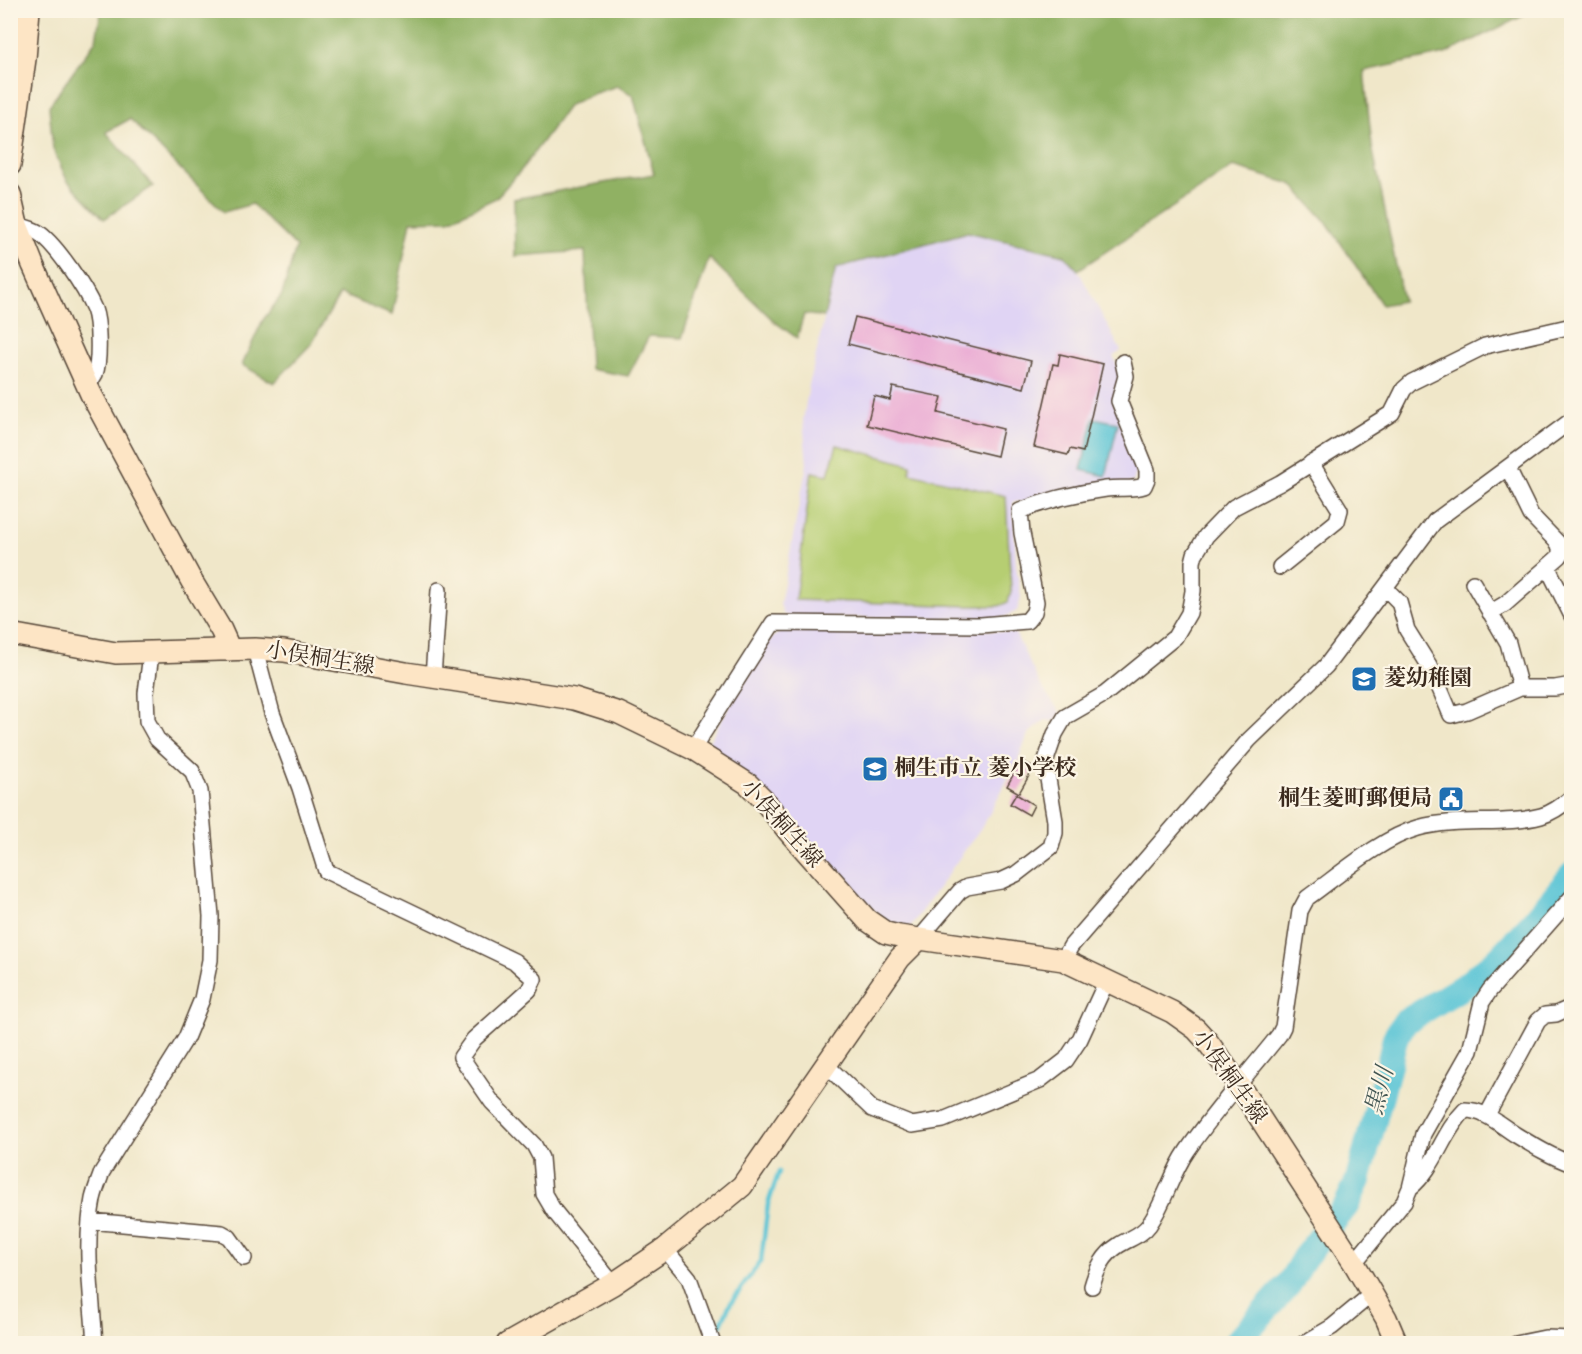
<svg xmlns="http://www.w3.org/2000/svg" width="1582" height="1354" font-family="'Old Standard TT','Noto Serif JP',serif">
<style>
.built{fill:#e0d4f4}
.green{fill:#b6ce72;stroke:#787c48;stroke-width:1.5}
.forest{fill:#90b164;stroke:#666e41;stroke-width:1.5}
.water{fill:#5bc5d6;stroke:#4b787a;stroke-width:1.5}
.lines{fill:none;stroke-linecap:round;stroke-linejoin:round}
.stream{stroke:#5bc5d6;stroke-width:4.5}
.river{stroke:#5bc5d6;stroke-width:26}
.building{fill:#eaabd4}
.street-casing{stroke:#564638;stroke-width:18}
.secondary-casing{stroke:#564638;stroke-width:24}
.street{stroke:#fff;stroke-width:15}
.secondary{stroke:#fde5c5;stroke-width:21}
.labels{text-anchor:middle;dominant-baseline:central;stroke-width:4.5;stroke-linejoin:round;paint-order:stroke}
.street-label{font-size:22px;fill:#3b2a1e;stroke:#fcf5e5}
.poi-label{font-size:22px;font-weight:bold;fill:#3b2a1e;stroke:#fcf5e5;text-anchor:start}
.water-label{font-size:24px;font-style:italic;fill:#455855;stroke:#fcf5e5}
</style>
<rect width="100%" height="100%" fill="#fcf5e5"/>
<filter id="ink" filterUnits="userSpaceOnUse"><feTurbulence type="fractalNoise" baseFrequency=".0167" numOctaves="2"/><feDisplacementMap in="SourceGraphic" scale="12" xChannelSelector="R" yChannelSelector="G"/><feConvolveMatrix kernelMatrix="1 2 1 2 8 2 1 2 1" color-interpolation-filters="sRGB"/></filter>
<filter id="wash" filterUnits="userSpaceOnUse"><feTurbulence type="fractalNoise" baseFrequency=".008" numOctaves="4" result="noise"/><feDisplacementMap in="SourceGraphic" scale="24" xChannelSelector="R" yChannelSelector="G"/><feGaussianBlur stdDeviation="1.35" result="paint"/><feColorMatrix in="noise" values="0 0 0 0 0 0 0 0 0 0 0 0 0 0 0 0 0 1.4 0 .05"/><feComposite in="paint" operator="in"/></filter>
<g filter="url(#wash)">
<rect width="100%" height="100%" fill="#f0e7c9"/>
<path class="built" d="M 968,232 L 1064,255 L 1078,270 L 1121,351 L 1113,356 L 1120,373 L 1139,466 L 1133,482 L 1029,503 L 1013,501 L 1016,565 L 1021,597 L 1017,611 L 1000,619 L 789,617 L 783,614 L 780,604 L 807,464 L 803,420 L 809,385 L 836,268 Z
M 975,629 L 1015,633 L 1040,684 L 1061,714 L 1055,721 L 1045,720 L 1028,734 L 1018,760 L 985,822 L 913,923 L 909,927 L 890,924 L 876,913 L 841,875 L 710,752 L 708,743 L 768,642 L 782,630 Z"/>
<path class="green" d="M 837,445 L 911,465 L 910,473 L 1006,496 L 1011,591 L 1008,602 L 999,606 L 971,606 L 795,600 L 812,472 L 828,475 Z"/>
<path class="forest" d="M 101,11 L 101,10 L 1525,11 L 1523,16 L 1445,54 L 1364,71 L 1372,146 L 1403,301 L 1382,305 L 1328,224 L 1292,184 L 1233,167 L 1078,270 L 1064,255 L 968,232 L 836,268 L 824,317 L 804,314 L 797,338 L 775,322 L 709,258 L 682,338 L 649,336 L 628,376 L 590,369 L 585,251 L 515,256 L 514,199 L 654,174 L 633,95 L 617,86 L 592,94 L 569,105 L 522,169 L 496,198 L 449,220 L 411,221 L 392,315 L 340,294 L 311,344 L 274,383 L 242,365 L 263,320 L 282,295 L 296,247 L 252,204 L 224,212 L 130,119 L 106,132 L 153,186 L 104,219 L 67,180 L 53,149 L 49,106 L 96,40 Z"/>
<path class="water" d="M 1094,418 L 1118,423 L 1106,476 L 1081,470 Z"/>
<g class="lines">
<path class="stream" d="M 719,1328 L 730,1304 L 761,1261 L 768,1204 L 779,1172"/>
<path class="river" d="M 1235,1344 L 1289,1284 L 1304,1258 L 1346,1206 L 1358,1180 L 1388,1069 L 1395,1038 L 1405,1022 L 1467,984 L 1500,957 L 1532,923 L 1572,875"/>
</g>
<g id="blocks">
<path class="building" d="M 855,317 L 1031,361 L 1024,388 L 848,344 Z
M 1060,354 L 1103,364 L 1083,452 L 1070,449 L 1068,455 L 1034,447 L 1053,364 L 1058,365 Z
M 893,387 L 942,397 L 938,413 L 1003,429 L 997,456 L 867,425 L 874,396 L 890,400 Z
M 1021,761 L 1034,767 L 1019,793 L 1007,786 Z
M 1016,794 L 1034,805 L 1029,815 L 1010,804 Z"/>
</g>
</g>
<g filter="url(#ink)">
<use href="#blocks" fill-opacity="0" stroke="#564638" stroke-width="1.5"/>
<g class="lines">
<g class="street-casing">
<path id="street" d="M 17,225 C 25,227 33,229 39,233 C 57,246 85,288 94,309 C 99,322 100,361 95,374 C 93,378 90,382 87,385
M 1280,567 L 1337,521 L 1340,510 L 1311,463
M 1548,568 L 1572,616
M 1473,583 L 1508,643 L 1520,688
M 1385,588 L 1399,602 L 1407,630 L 1432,670 L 1451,715 L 1467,711 L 1520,688 L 1555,688 L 1572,685
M 1490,613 L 1505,604 L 1560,556 L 1560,548 L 1558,543 L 1531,515 L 1508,468
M 255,649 L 272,713 L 300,788 L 326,871 L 514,961 L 534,979 L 529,990 L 474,1039 L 461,1057 L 492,1102 L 534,1145 L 541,1158 L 544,1194 L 554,1211 L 613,1284
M 433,677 L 439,590
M 693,749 L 773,623 L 981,625 L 1027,621 L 1034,612 L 1036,602 L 1022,533 L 1020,511 C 1047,500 1077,493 1106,489 C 1119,487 1132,490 1144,486 L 1147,479 L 1147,470 L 1119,401 L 1126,376 L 1123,362
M 919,939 L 960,891 L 967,887 L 1001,881 L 1016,874 L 1051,847 L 1055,833 L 1055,821 L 1046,767 L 1046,760 L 1055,734 L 1065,717 L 1105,694 L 1175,637 L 1189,613 L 1193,591 L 1193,562 L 1195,554 L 1206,536 L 1234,507 L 1280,483 L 1392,413 L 1404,389 L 1412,382 L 1485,346 L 1572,326
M 1063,960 L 1071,946 L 1249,740 L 1326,666 L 1435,521 L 1572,420
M 826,1065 L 872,1109 L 912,1125 L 943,1120 L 1040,1080 L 1066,1060 L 1080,1039 L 1107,980
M 1487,1115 L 1538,1021 L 1545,1015 L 1556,1014 L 1572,1007
M 1410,1188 C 1436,1167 1442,1133 1465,1110 C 1485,1110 1500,1125 1516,1135 C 1534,1146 1552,1157 1572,1164
M 90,1221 L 222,1233 L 229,1237 L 244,1258
M 665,1249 L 689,1278 L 713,1344
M 1354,1263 L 1404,1202 L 1410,1188 L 1423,1134 L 1470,1051 L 1482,1002 L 1490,990 L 1572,897
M 1092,1286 C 1097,1269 1103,1255 1119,1245 C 1130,1238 1141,1236 1149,1225 C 1165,1202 1171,1174 1187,1151 C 1215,1110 1248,1074 1279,1035 L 1283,1027 L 1300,911 L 1307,898 C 1338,876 1381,838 1418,828 C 1459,817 1503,826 1541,816 C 1552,813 1563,805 1572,797
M 95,1344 C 92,1297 84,1245 93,1199 C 95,1190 99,1181 102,1172 L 186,1038 L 202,999 L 210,960 L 211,916 L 200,791 L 192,771 L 157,739 L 147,721 L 146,693 L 151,654
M 1303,1344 L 1332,1327 L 1373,1293
M 1516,1344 L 1545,1338 L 1572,1339"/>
</g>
<g class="secondary-casing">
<path id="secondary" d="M 10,165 L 25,59 L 29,10
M 10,194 L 17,225 L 33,265 L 91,394 L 191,580 L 221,630 L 230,650
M 10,634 L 116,653 L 255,649 L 284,651 L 406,673 L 574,699 L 619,713 L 693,749 L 748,784 L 762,798 L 789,832 L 867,920 L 886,933 L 899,936 L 1063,960 L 1172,1012 L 1196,1029 L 1207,1041 L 1238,1084 L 1354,1263 L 1386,1318 L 1397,1344
M 507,1344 L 613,1284 L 665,1249 L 742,1186 L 900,958 L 919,939"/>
</g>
<use href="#street" class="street"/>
<use href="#secondary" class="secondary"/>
</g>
</g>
<defs>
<g id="school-square" transform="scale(1.35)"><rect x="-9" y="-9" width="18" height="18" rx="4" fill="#1f6fb2" stroke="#fcf5e5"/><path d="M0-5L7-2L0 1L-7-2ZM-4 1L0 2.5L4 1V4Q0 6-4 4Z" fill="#fff"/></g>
<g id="civic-square" transform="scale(1.35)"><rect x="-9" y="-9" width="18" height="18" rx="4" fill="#1f6fb2" stroke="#fcf5e5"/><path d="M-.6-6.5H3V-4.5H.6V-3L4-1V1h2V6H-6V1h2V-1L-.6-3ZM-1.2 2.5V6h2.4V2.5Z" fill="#fff"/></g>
</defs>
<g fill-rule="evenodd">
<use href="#school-square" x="1364" y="679"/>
<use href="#school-square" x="875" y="769"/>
<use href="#civic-square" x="1451" y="799"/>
</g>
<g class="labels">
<g class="street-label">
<text transform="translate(320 659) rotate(9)">小俣桐生線</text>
<text transform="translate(781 824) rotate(48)">小俣桐生線</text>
<text transform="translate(1229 1077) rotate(54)">小俣桐生線</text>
</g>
<g class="poi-label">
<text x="1384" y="679">菱幼稚園</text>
<text x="894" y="769">桐生市立 菱小学校</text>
<text x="1432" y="799" text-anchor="end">桐生菱町郵便局</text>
</g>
<g class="water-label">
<text transform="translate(1381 1091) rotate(-75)">黒川</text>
</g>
</g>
<rect width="1582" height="1354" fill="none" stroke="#fcf5e5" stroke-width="36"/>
</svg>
